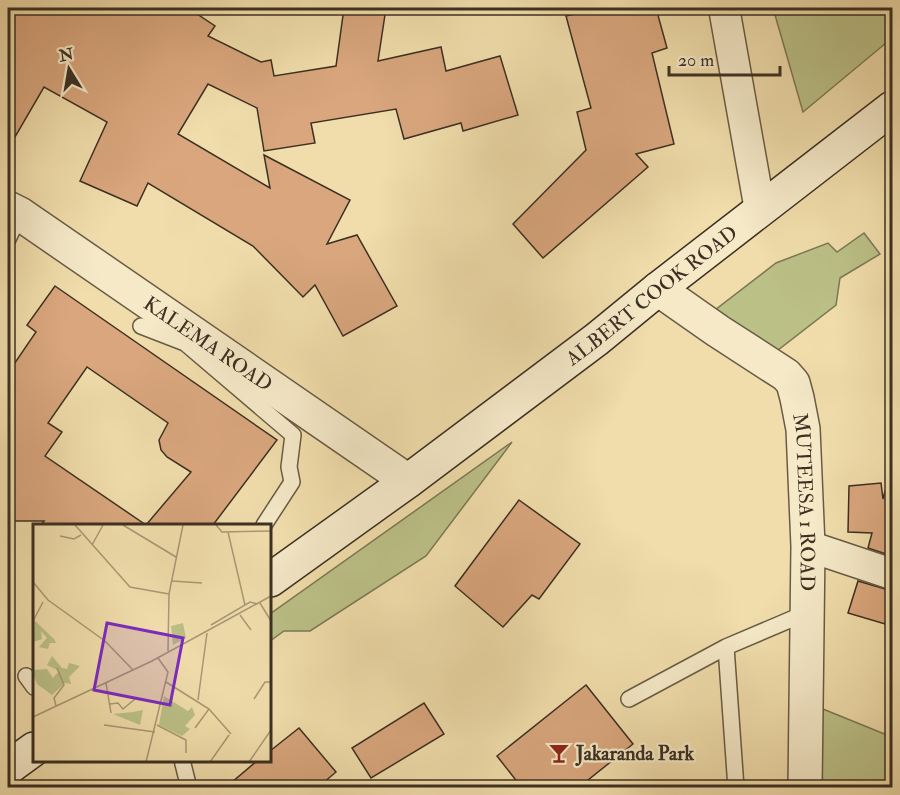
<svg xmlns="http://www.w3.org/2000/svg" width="900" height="795" font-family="'IM FELL Double Pica',serif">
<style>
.green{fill:#bbc087;stroke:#7c7855;stroke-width:1.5}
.building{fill:#d9a67d;stroke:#3c3023;stroke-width:1.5}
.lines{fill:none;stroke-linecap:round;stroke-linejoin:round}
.service-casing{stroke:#695b45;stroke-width:18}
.minor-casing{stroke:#695b45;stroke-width:33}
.tertiary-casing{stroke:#695b45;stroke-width:36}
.secondary-casing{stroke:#3c3023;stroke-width:36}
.service{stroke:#f5e9c8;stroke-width:15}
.minor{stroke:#f5e9c8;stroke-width:30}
.tertiary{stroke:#f5e9c8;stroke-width:33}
.secondary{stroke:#f5e9c8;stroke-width:33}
.labels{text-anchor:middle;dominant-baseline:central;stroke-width:4.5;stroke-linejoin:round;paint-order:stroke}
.street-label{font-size:20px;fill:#3c3023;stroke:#f5e9c8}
.poi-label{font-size:20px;font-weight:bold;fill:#3c3023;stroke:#f5e9c8;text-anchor:start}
.inset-road{fill:none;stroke:#a89875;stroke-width:1.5}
.view{fill:#7b2cbf;fill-opacity:0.15;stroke:#7b2cbf;stroke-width:3}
.inset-edge{fill:none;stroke:#3c3023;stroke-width:3}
</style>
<rect width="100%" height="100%" fill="#f0ddab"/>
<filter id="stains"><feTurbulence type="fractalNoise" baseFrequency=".00333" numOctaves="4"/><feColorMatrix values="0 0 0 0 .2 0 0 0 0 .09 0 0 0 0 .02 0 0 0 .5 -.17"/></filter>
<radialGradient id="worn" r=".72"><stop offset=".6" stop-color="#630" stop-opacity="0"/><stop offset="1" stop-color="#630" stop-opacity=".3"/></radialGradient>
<path class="green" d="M 773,8 L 892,8 L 892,38 L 803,112 Z
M 864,233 L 880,254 L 840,278 L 836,305 L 778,350 L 715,310 L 776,263 L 828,243 L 837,252 Z
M 512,442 L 426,556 L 310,631 L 284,631 L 270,641 L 270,614 Z
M 818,707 L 892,737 L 892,787 L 817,788 Z"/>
<path class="building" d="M 8,8 L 188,8 L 215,26 L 208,36 L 261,62 L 271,60 L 274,76 L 336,66 L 344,8 L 386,8 L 378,61 L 441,47 L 446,71 L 500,56 L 518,115 L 463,131 L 461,123 L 404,139 L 396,109 L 311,123 L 315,143 L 264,151 L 257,108 L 208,84 L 178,134 L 270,188 L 264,155 L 350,200 L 327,244 L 357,235 L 397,306 L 343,336 L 315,285 L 303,297 L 253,246 L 148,183 L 137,206 L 80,181 L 107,122 L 44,87 L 8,149 Z
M 600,8 L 656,8 L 667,48 L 652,53 L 674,144 L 636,154 L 648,167 L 543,258 L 513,224 L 586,150 L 577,112 L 591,108 L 566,16 Z
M 55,286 L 277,440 L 213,525 L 146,525 L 191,472 L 167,457 L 161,450 L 159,440 L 168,423 L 87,367 L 48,423 L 62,432 L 45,456 L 146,525 L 41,525 L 44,521 L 8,521 L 8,373 L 36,332 L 27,325 Z
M 881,483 L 883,499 L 885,491 L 892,492 L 892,556 L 868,548 L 872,533 L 848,532 L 849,486 Z
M 519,500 L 580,544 L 539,599 L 532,595 L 503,627 L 455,586 Z
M 858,581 L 892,591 L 892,626 L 848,613 Z
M 586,685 L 633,744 L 578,788 L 522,788 L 497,756 Z
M 424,703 L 444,734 L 371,778 L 352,748 Z
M 299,728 L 336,772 L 317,788 L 225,788 L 258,760 L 270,760 L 270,751 Z"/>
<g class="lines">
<g class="service-casing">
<path id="service" d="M 8,239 L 20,214
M 141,326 L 185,343 L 293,435 L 289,467 L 292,482 L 264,525
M 726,647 L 736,788
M 26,676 L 34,687
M 629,699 L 726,647 L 806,613
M 182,760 L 189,788"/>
</g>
<g class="minor-casing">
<path id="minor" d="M 724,8 L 760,210
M 808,546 L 892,574"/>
</g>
<g class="tertiary-casing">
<g id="tertiary">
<path id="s1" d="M 8,208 L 20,214 L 408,481"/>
<path id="s2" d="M 658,289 L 718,331 L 786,375 L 793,383 L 797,398 L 803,429 L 808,546 L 805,788"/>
</g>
</g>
<g class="secondary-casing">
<g id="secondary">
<path id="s3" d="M 270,580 L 408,481 L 597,339 L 658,289 L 892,108"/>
<path d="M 8,768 L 34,749"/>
</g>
</g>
<use href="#service" class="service"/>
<use href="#minor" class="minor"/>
<use href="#tertiary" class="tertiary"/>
<use href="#secondary" class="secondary"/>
</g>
<defs>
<g id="bar-bare" transform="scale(1.62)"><path d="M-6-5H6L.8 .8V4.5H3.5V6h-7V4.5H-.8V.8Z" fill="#8f2418" stroke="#f5e9c8" stroke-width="2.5" paint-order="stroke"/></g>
</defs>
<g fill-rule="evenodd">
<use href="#bar-bare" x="559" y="753"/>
</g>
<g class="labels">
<g class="street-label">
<text stroke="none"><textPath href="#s3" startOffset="476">ALBERT COOK ROAD</textPath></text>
<text stroke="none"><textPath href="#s1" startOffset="242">KALEMA ROAD</textPath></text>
<text stroke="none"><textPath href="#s2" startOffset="285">MUTEESA 1 ROAD</textPath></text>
</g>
<g class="poi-label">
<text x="576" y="753">Jakaranda Park</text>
</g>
</g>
<g transform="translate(33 524)">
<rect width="238" height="238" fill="#f0ddab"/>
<path d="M 1,96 L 21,115 L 23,119 L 17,119 L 15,125 L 6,123 L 14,114 L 8,107 L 9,115 L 0,118 ZM 150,99 L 153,114 L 140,121 L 138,102 ZM 19,132 L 29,144 L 34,145 L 36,139 L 47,142 L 36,153 L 38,160 L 32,159 L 19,171 L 4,160 L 0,150 L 0,146 L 14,145 L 20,154 L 26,147 L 14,141 ZM 131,172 L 155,187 L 159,183 L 162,191 L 152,202 L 157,205 L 149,212 L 126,201 ZM 110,186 L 107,201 L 80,190 L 100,188 Z" fill="#bbc087"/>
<path class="inset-road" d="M 42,1 L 97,63 L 136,70M 90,1 L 143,33M 183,1 L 189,8 L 238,7M 195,8 L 212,81M 27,12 L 41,15 L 48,11M 59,21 L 70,1M 139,57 L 169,59M 0,58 L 15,76 L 72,117 L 100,146M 227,79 L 238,97M 207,91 L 218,106M 0,97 L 10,78M 178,101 L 217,78 L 225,80M 135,127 L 136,70 L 150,1M 133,158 L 176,185 L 162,204M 73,159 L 78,189M 221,175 L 232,158 L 238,158M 165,176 L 174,109M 77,180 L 85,179 L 90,185 L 102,175M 23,182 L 21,174 L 31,161 L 24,144M 176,185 L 198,210M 0,193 L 119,137 L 238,72M 71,201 L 122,208M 124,201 L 153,216 L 153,229M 113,238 L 135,148 L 125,134M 177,238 L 196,211M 216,238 L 238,206"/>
<path class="view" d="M 74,99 L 150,114 L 137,181 L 61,166 Z"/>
<rect width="238" height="238" class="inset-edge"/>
</g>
<rect width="900" height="795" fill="none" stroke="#f0ddab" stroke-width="30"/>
<rect x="9" y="9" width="882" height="777" fill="none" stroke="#3c3023" stroke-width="3"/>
<rect x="15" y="15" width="870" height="765" fill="none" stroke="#3c3023" stroke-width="1.5"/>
<g transform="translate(69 69) rotate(349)" stroke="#f5e9c8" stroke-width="4.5" paint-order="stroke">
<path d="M0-4.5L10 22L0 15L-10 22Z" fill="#3c3023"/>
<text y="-9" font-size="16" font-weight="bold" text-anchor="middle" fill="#3c3023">N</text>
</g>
<path d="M669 66v9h111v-9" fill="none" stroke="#3c3023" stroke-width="3"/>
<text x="678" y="66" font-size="18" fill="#3c3023" stroke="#f5e9c8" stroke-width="4.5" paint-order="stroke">20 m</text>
<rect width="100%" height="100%" filter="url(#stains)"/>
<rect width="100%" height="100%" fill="url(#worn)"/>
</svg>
